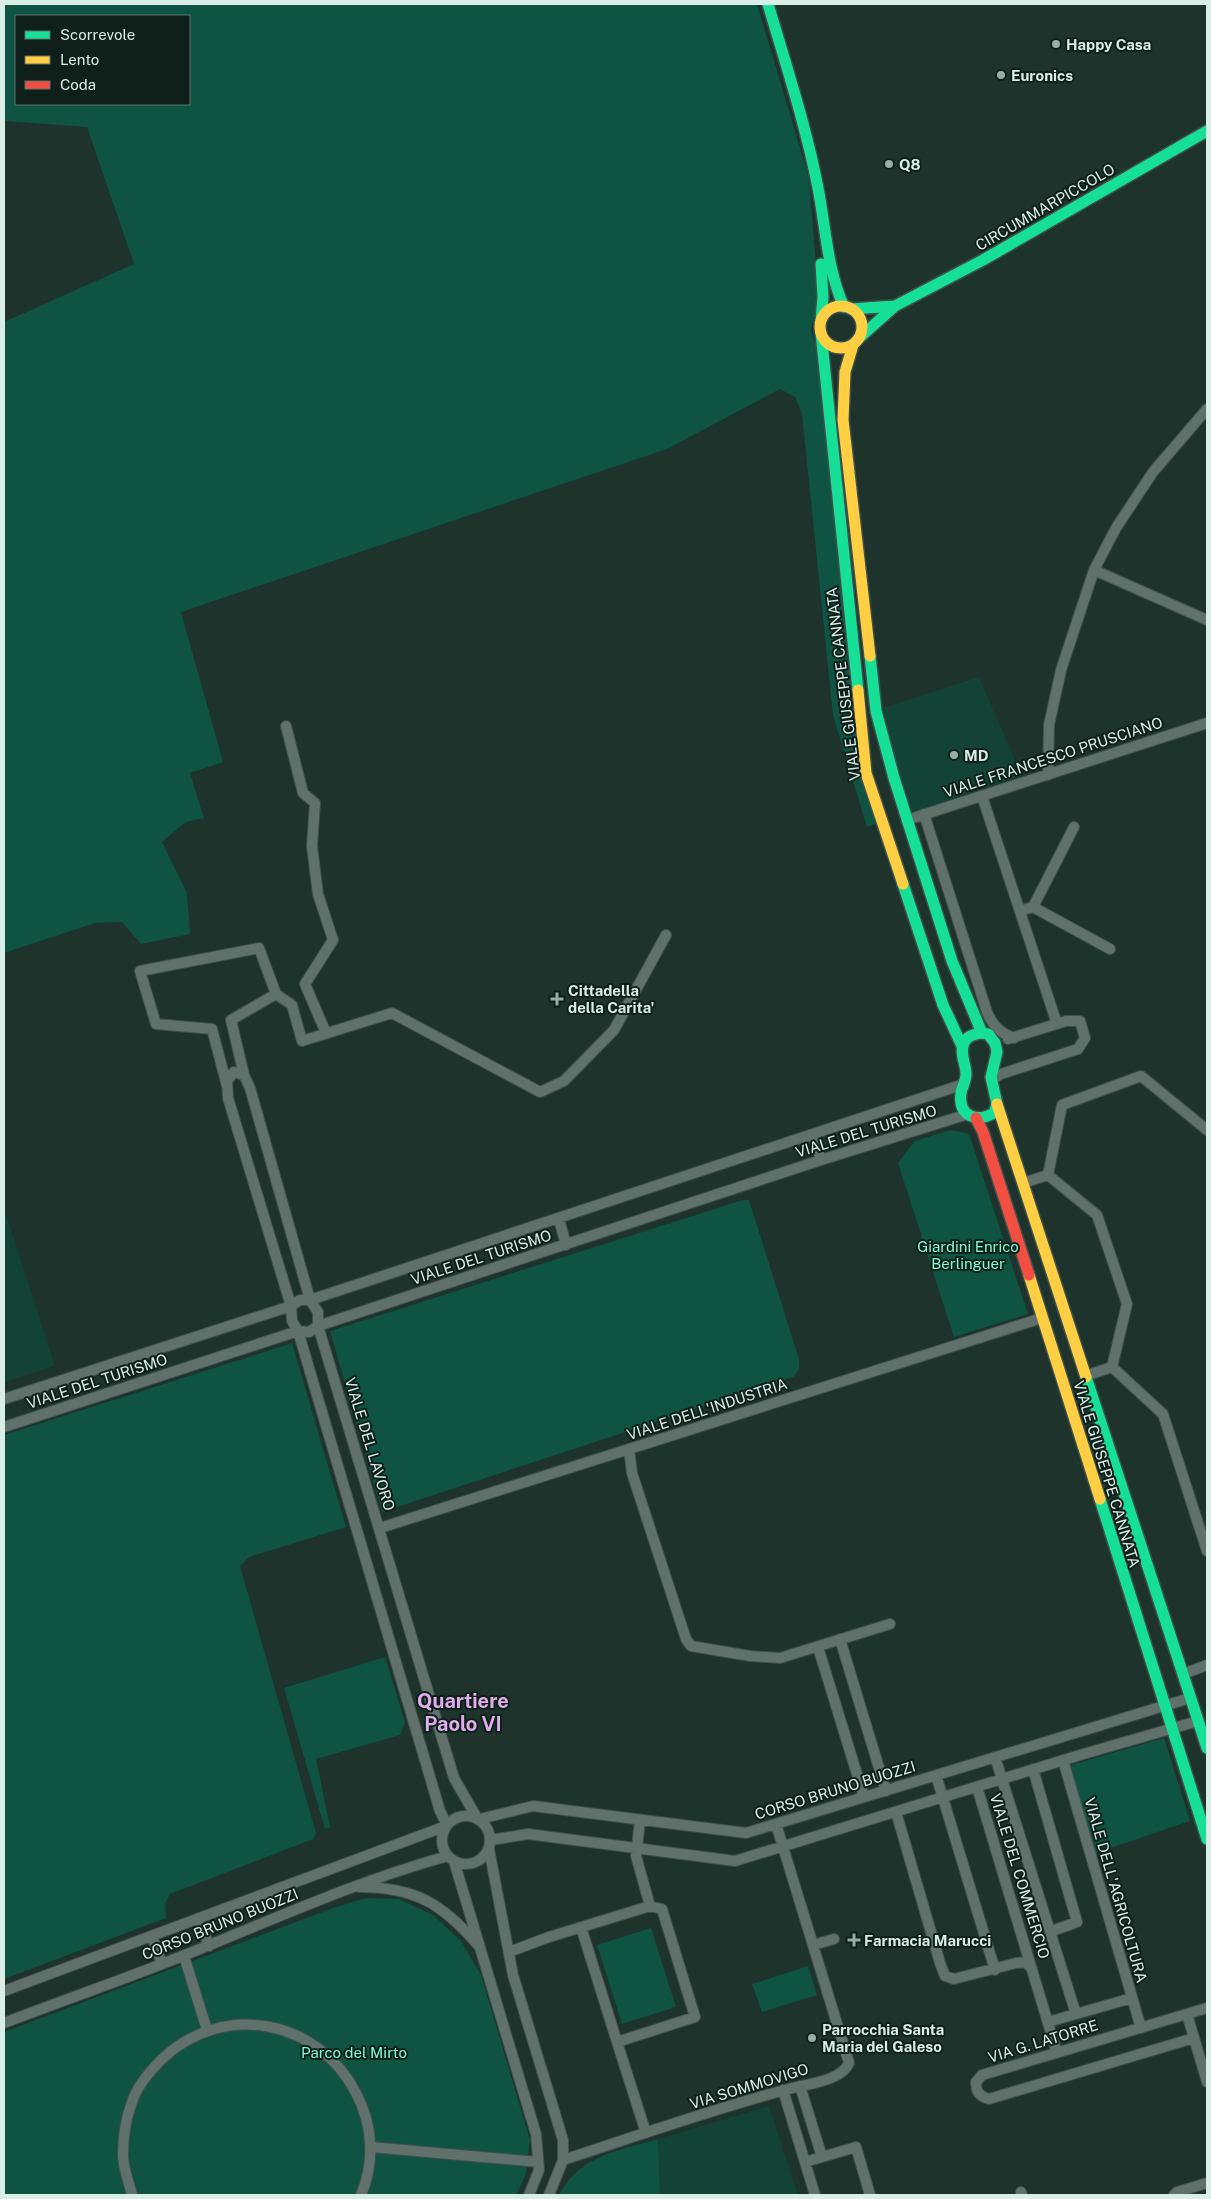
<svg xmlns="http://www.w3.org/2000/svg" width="1211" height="2199" font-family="'Public Sans',sans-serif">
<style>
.built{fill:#134336}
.green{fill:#0f5342;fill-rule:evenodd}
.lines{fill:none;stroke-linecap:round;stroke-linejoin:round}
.street-casing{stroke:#3f504b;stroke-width:12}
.fast-casing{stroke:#3f504b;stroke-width:14}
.slow-casing{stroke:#3f504b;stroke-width:14}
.jam-casing{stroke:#3f504b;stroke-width:14}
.street{stroke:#60706a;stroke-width:10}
.fast{stroke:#16e098;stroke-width:11}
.slow{stroke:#ffcf43;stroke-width:11}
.jam{stroke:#f24e42;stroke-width:11}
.poi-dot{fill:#97ada5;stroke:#0f1f1a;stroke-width:2}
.labels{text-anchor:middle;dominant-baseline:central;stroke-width:4;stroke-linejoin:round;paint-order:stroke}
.poi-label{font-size:15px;font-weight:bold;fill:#d9eee6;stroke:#0f1f1a;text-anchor:start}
.street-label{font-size:15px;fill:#d9eee6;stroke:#0f1f1a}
.park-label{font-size:15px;fill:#82f8d3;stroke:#0f1f1a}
.district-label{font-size:20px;font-weight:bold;fill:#e0aeeb;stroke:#0f1f1a}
</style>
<rect width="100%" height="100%" fill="#1d332c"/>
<path class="built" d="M 979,677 L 1022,776 L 911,812 L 892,750 L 883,708 Z
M 4,1208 L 55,1366 L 4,1382 Z
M 769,2106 L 798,2195 L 660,2195 L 658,2139 Z"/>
<path class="green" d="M 4,4 L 757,4 L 809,178 L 819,303 L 811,329 L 821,362 L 878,823 L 867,827 L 833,715 L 802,414 L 795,397 L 780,389 L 667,449 L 181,612 L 223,762 L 190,773 L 204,818 L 186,822 L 162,842 L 187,893 L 190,934 L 141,944 L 122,922 L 95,923 L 4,953 L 4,322 L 134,264 L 87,127 L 4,121 ZM 16,16 L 189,16 L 189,104 L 16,104 Z
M 950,1130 L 967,1133 L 970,1137 L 1028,1314 L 954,1337 L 898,1163 L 915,1141 Z
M 743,1200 L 749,1200 L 798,1356 C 800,1365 800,1371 793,1377 L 382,1512 L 330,1331 Z
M 292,1343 L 346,1527 L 249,1557 L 240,1566 L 316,1833 L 313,1839 L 170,1894 L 165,1904 L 166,1918 L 4,1979 L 4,1435 Z
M 385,1657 L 405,1722 L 400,1735 L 316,1759 L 330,1827 L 325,1829 L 284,1688 Z
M 1164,1738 L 1190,1821 L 1093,1854 L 1068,1766 Z
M 366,1898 L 399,1899 L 433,1915 L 461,1941 L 481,1975 L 530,2140 L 526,2174 L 516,2195 L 4,2195 L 4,2032 L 333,1908 Z
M 651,1928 L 676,2007 L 622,2024 L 597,1945 Z
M 808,1966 L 817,1995 L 762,2012 L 752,1984 Z
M 658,2139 L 660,2195 L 559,2195 C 580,2155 618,2151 658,2139 Z"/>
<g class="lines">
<g class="street-casing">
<path id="street" d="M 1094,570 L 1207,620
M 286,726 L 303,793 L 315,803 L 312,846 L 318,894 L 333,940 L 305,984 L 326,1033
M 1048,775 L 1049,725 L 1061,670 L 1094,570 L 1116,528 L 1153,472 L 1207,409
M 982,796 L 1057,1024
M 924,814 L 987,1012 C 993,1026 1000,1033 1014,1038
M 907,820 L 1207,723
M 1033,907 L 1110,949
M 1020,911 L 1033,907 L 1074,827
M 276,994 L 292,1005 L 302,1041 L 392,1013 L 540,1092 L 564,1081 L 614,1030 L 666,935
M 991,1080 L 1001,1074 L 1078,1049 L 1085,1038 L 1080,1021 L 1066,1021 L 1008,1039
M 227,1086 L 212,1029 L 156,1024 L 140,971 L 259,948 L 276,994 L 231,1020 L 244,1075
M 813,1135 L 821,1160
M 1023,1183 L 1048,1175
M 559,1219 L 566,1245
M 1112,1367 L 1127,1304 L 1097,1215 L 1048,1175 L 1062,1105 L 1141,1076 L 1207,1130
M 1112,1367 L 1163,1414 L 1207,1551
M 1085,1376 L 1112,1367
M 4,1399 L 291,1306 L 300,1300 L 310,1300 L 964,1084
M 4,1427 L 298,1331 L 309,1332 L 318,1326 L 821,1160 L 968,1114
M 629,1449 L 632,1473 L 686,1639 L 691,1646 L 750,1656 L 780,1658 L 890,1624
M 380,1528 L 1042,1318
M 840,1639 L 886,1791
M 818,1647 L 864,1797
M 1183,1674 L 1207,1665
M 995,1757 L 1076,2014
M 1063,1760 L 1141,2028
M 1033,1769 L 1077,1922 L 1052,1931
M 936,1775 L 995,1970
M 977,1787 L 1057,2053
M 896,1812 L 940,1963 L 945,1976 L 954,1979 L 1016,1963 L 1026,1962 L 1032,1969
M442 1840a24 24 0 1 1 48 0a24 24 0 1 1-48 0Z
M 480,1819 L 533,1806 L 746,1833 L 1190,1698
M 640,1820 L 636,1856 L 650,1906
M 447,1825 L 440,1811 L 298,1331 L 292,1321 L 291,1306 L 228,1098 L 227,1081 L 234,1072 L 244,1075 L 250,1088 L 310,1300 L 318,1312 L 318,1326 L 454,1778 L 477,1818
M 491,1840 L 528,1834 L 735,1861 L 1080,1755 L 1198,1721
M 489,1849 L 513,1975 L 563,2140 L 563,2160 L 549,2195
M 454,1861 L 536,2134 L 539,2170 L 529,2195
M 359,1887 C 414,1887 442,1903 478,1945
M 199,1918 L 209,1946
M 152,1936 L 162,1964
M 813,1945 L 834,1939
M 509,1952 L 549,1937 L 650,1906 L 662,1909 L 695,2017 L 617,2042 L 581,1927
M 184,1956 L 207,2030
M 4,1991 L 446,1826
M 1187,2014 L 1207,2082
M 1048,2022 L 1132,1998
M 4,2023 C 64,2000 125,1979 185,1955 C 272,1920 357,1881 448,1856
M 1194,2038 L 989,2099 C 979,2096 976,2092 976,2082 L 982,2075 L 1207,2008
M 617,2042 L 646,2133
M 800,2086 L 822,2157
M 783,2090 L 815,2195
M 371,2147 L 538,2162
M 563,2160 C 637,2136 710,2110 785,2090 C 804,2084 841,2082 849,2063 L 776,1824
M 805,2162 L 856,2147 L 870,2195
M 1021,2192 L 1022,2195
M 132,2195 C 129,2182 123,2168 123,2155 C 123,2138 126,2118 132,2102 C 137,2086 150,2071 162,2059 C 223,2001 318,2019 356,2093 C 373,2125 375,2162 361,2195
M 1174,2195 L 1177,2192 L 1207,2183"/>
</g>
<g class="fast-casing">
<path id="fast" d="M 768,4 C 786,65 806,126 818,188 C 826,229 827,269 844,307
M 821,264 L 823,297 L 821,320
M 851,309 L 895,306
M 821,333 L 858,690
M 858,339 L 895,306 L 983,260 L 1207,131
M 870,656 L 876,711 L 894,778 L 952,961 L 982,1033
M 903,884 L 943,1005 L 962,1046
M 980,1033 L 988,1034 L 995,1043 L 997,1052 L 991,1077 L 997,1104 L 994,1113 C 976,1123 958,1116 961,1093 C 962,1087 966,1081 966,1074 C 966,1064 959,1053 964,1043 C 967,1036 973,1035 980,1033 Z
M 1086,1377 L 1207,1748
M 1100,1499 L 1207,1839"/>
</g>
<g class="slow-casing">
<path id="slow" d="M820 327a21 21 0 1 1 42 0a21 21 0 1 1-42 0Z
M 853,345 L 845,372 L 843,420 L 870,656
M 858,690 L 866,773 L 903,884
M 997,1104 L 1086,1377
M 1029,1275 L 1100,1499"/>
</g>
<g class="jam-casing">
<path id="jam" d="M 976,1118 L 983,1132 L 1029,1275"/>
</g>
<use href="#street" class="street"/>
<use href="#fast" class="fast"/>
<use href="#slow" class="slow"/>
<use href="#jam" class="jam"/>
</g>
<g class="poi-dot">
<circle cx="1056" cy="44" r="5"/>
<circle cx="1001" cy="75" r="5"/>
<circle cx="889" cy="164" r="5"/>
<circle cx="954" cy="755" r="5"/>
<path d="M554.5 991.5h5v5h5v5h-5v5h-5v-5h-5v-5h5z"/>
<path d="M851.5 1932.5h5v5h5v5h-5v5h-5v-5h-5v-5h5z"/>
<circle cx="812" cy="2038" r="5"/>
</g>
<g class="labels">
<g class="poi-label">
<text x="1066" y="44">Happy Casa</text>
<text x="1011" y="75">Euronics</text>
<text x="899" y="164">Q8</text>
<text x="964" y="755">MD</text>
<text x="568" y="990">Cittadella<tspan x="568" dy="17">della Carita'</tspan></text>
<text x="864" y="1940">Farmacia Marucci</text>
<text x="822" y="2029">Parrocchia Santa<tspan x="822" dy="17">Maria del Galeso</tspan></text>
</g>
<g class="street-label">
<text transform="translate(1045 207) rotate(-30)">CIRCUMMARPICCOLO</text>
<text transform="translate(843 684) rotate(-97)">VIALE GIUSEPPE CANNATA</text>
<text transform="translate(1053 757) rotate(-18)">VIALE FRANCESCO PRUSCIANO</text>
<text transform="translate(866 1131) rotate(-17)">VIALE DEL TURISMO</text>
<text transform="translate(481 1257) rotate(-18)">VIALE DEL TURISMO</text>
<text transform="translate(97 1381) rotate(-18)">VIALE DEL TURISMO</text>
<text transform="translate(707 1409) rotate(-18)">VIALE DELL'INDUSTRIA</text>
<text transform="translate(370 1444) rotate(73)">VIALE DEL LAVORO</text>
<text transform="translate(1107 1474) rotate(73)">VIALE GIUSEPPE CANNATA</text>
<text transform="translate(835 1790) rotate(-17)">CORSO BRUNO BUOZZI</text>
<text transform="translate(1020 1876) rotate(73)">VIALE DEL COMMERCIO</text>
<text transform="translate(1116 1890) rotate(74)">VIALE DELL'AGRICOLTURA</text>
<text transform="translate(220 1924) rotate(-22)">CORSO BRUNO BUOZZI</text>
<text transform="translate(1043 2041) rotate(-17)">VIA G. LATORRE</text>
<text transform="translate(749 2086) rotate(-17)">VIA SOMMOVIGO</text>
</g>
<g class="park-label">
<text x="968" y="1246">Giardini Enrico<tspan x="968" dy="17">Berlinguer</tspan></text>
<text x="354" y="2052">Parco del Mirto</text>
</g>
<g class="district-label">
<text x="463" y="1701">Quartiere<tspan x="463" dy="23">Paolo VI</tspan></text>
</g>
</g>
<rect width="1211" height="2199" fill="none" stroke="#d9eee6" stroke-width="10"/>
<rect x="15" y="15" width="175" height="90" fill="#0f1f1a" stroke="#60726c"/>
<rect x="25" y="31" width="25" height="8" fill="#16e098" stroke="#60726c"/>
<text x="60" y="40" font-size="15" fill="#d9eee6">Scorrevole</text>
<rect x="25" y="56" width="25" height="8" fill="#ffcf43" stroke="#60726c"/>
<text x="60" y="65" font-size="15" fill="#d9eee6">Lento</text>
<rect x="25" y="81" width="25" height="8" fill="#f24e42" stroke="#60726c"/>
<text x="60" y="90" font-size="15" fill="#d9eee6">Coda</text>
</svg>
